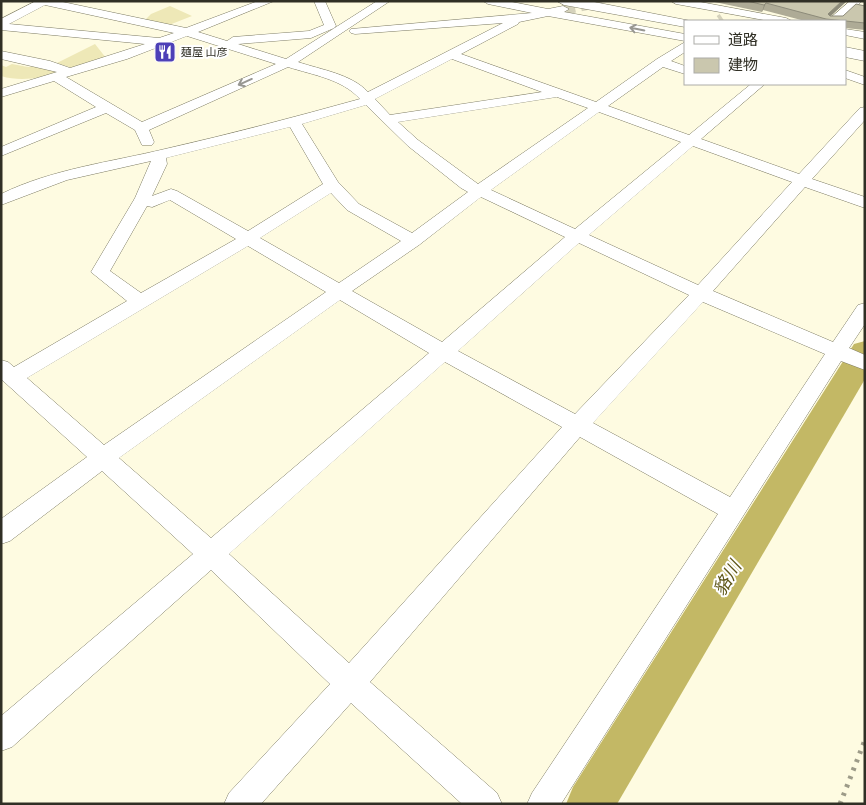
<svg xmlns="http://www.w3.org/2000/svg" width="866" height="805" font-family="'Source Serif 4','Noto Sans JP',serif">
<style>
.green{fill:#eee8b7}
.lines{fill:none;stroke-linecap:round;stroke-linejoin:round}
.river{fill:#c3b865;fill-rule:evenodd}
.minor-tunnel{stroke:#d5d2bb;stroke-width:12;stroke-dasharray:12 6;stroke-linecap:butt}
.minor-casing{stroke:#7d7b64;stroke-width:1}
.highway-casing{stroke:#7d7b64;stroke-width:1}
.minor{fill:#fff;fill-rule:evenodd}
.highway{fill:#fff;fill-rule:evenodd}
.rail{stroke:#9d9b88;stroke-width:5;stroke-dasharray:3 6;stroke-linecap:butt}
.wall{fill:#aeab96}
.shaded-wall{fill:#8d8b7a}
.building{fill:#cac7ae;stroke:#8d8b7a}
.oneway{stroke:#989792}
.labels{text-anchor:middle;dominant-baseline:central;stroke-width:4;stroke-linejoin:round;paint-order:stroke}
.far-poi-label{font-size:11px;fill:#302f25;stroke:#fff;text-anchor:start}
.near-water-label{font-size:18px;font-style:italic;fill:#5e5618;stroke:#fff}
</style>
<rect width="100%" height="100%" fill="#fefbe1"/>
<path class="green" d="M 170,6 L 192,16 L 169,25 L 145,20 L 151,14 Z
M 95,44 L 106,58 L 72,68 L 57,63 Z
M 12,64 L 28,67 L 43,65 L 59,73 C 40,78 21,82 1,76 L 1,65 L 6,67 Z"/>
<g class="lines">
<path class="river" d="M 865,341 L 865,379 L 617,804 L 566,804 L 573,787 L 854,344 Z"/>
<path class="minor-tunnel" d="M 563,9 L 602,1
M 720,21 L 723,19"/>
<g class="minor-casing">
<path id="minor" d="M 36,1 L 58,1 L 186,28 L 258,1 L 274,1 L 198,32 L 227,41 L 233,37 L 309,31 L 324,25 L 314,1 L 325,1 L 336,26 L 334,28 L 311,38 L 238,44 L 286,59 L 377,1 L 390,1 L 298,62 C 322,70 351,74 368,92 L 503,23 L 355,34 L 351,33 L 349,31 L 351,29 L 532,13 L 488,4 L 483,1 L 507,1 L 548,9 L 563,6 L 569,9 L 564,12 L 685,34 L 685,41 L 548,16 L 519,22 L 518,24 L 461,54 L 596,102 L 657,59 L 685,42 L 685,52 L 671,61 L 685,66 L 685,74 L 663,67 L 608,106 L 689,135 L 751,84 L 765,84 L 701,139 L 799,174 L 860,108 L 865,107 L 865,120 L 812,179 L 865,197 L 865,208 L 805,187 L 713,291 L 833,342 L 858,305 L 865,303 L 865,324 L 849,348 L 865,355 L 865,370 L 841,361 L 561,804 L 527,804 L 532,793 L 718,514 L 580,437 L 370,682 L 497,793 L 502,804 L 462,804 L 351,703 L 261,804 L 224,804 L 229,793 L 330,684 L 211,570 L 12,747 L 1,751 L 1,716 L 193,554 L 102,471 L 10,541 L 1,544 L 1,519 L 87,457 L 1,379 L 1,360 L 8,362 L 14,367 L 127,301 L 91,272 L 135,198 L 151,161 L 67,180 L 1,205 L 1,194 C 52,169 111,162 165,149 C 231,134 295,117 360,99 C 342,79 313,75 288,67 L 149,130 L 154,142 L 152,145 L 142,145 L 135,130 L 106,113 L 1,156 L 1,147 L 96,107 L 54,81 L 1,97 L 1,89 L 57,72 L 1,59 L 1,51 L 50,61 L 70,68 L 145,44 L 1,30 L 1,19 ZM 45,5 L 174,33 L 159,38 L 9,24 ZM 187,36 L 276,64 L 142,122 L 66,77 L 127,59 ZM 452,59 L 542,92 L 390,115 L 375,99 ZM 557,97 L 588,108 L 478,184 L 418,140 L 398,122 ZM 366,105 L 408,146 L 461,188 L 468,192 L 412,233 L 359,204 L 338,182 L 302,124 ZM 599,112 L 681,142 L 575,229 L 491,190 ZM 290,127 L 323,184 L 248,231 L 177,191 L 171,189 L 152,196 L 167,164 L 166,158 ZM 693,146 L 792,182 L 698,285 L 589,235 ZM 331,193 L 347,210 L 401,241 L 339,283 L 260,238 ZM 481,197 L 565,237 L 442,342 L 352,291 L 419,245 ZM 170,200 L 236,239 L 141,293 L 110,271 L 147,206 L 152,207 ZM 579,243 L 689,295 L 575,414 L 458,351 ZM 248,246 L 326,292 L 104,445 L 27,378 ZM 340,300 L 429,353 L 211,538 L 119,458 ZM 703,302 L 825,354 L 730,497 L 593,423 ZM 445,362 L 562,427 L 349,663 L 229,554 Z
M 671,1 L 695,1 L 786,18 L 792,21 L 769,21 L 676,4 Z
M 850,1 L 862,1 L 840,21 L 827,21 Z
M 845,29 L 865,32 L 865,39 L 845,35 Z
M 845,70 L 865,77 L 865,85 L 845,78 Z"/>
</g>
<g class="highway-casing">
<path id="highway" d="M 557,1 L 589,1 L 691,21 L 685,21 L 685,27 L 564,5 Z
M 845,47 L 865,51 L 865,61 L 845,57 Z"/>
</g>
<use href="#minor" class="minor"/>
<use href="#highway" class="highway"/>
<path class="rail" d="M 840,804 L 865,740"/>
</g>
<path class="wall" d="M 710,1 L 847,1 L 831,16 L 843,16 L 865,6 L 865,30 L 845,28 L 845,21 L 805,21 L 763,10 L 762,12 Z"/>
<path class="shaded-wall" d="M 842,1 L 847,1 L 827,19 L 828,14 Z
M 766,3 L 763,10 L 762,12 L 764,5 Z"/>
<path class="building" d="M 747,1 L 842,1 L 828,14 L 830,16 L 843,16 L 856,4 L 865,6 L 865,23 L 826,19 L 766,3 L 764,5 Z"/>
<defs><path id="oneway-shaft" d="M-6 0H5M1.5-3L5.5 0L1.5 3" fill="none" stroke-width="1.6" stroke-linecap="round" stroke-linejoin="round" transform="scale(1.25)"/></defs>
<g class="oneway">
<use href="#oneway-shaft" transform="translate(637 29) rotate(-169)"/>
<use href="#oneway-shaft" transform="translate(245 82) rotate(156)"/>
</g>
<defs>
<g id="restaurant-square" transform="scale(1.125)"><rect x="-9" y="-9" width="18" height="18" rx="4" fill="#4d40b7" stroke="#fff"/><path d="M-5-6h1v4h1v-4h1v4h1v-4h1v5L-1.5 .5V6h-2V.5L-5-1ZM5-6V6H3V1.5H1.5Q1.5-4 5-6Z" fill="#fff"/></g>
</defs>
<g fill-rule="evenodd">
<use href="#restaurant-square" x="165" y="52"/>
</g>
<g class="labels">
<g class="far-poi-label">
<text x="181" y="52">麺屋 山彦</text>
</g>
<g class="near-water-label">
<text transform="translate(727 578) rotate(-59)">貉川</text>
</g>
</g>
<rect width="866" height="805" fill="none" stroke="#302f25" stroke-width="5"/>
<rect x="684" y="20" width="162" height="65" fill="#ffffff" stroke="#acaca8"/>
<rect x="694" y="36" width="25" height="8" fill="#ffffff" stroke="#acaca8"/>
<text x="728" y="45" font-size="15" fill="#302f25">道路</text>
<rect x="694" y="58" width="25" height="15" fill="#cac7ae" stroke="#acaca8"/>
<text x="728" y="70" font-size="15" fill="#302f25">建物</text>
</svg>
